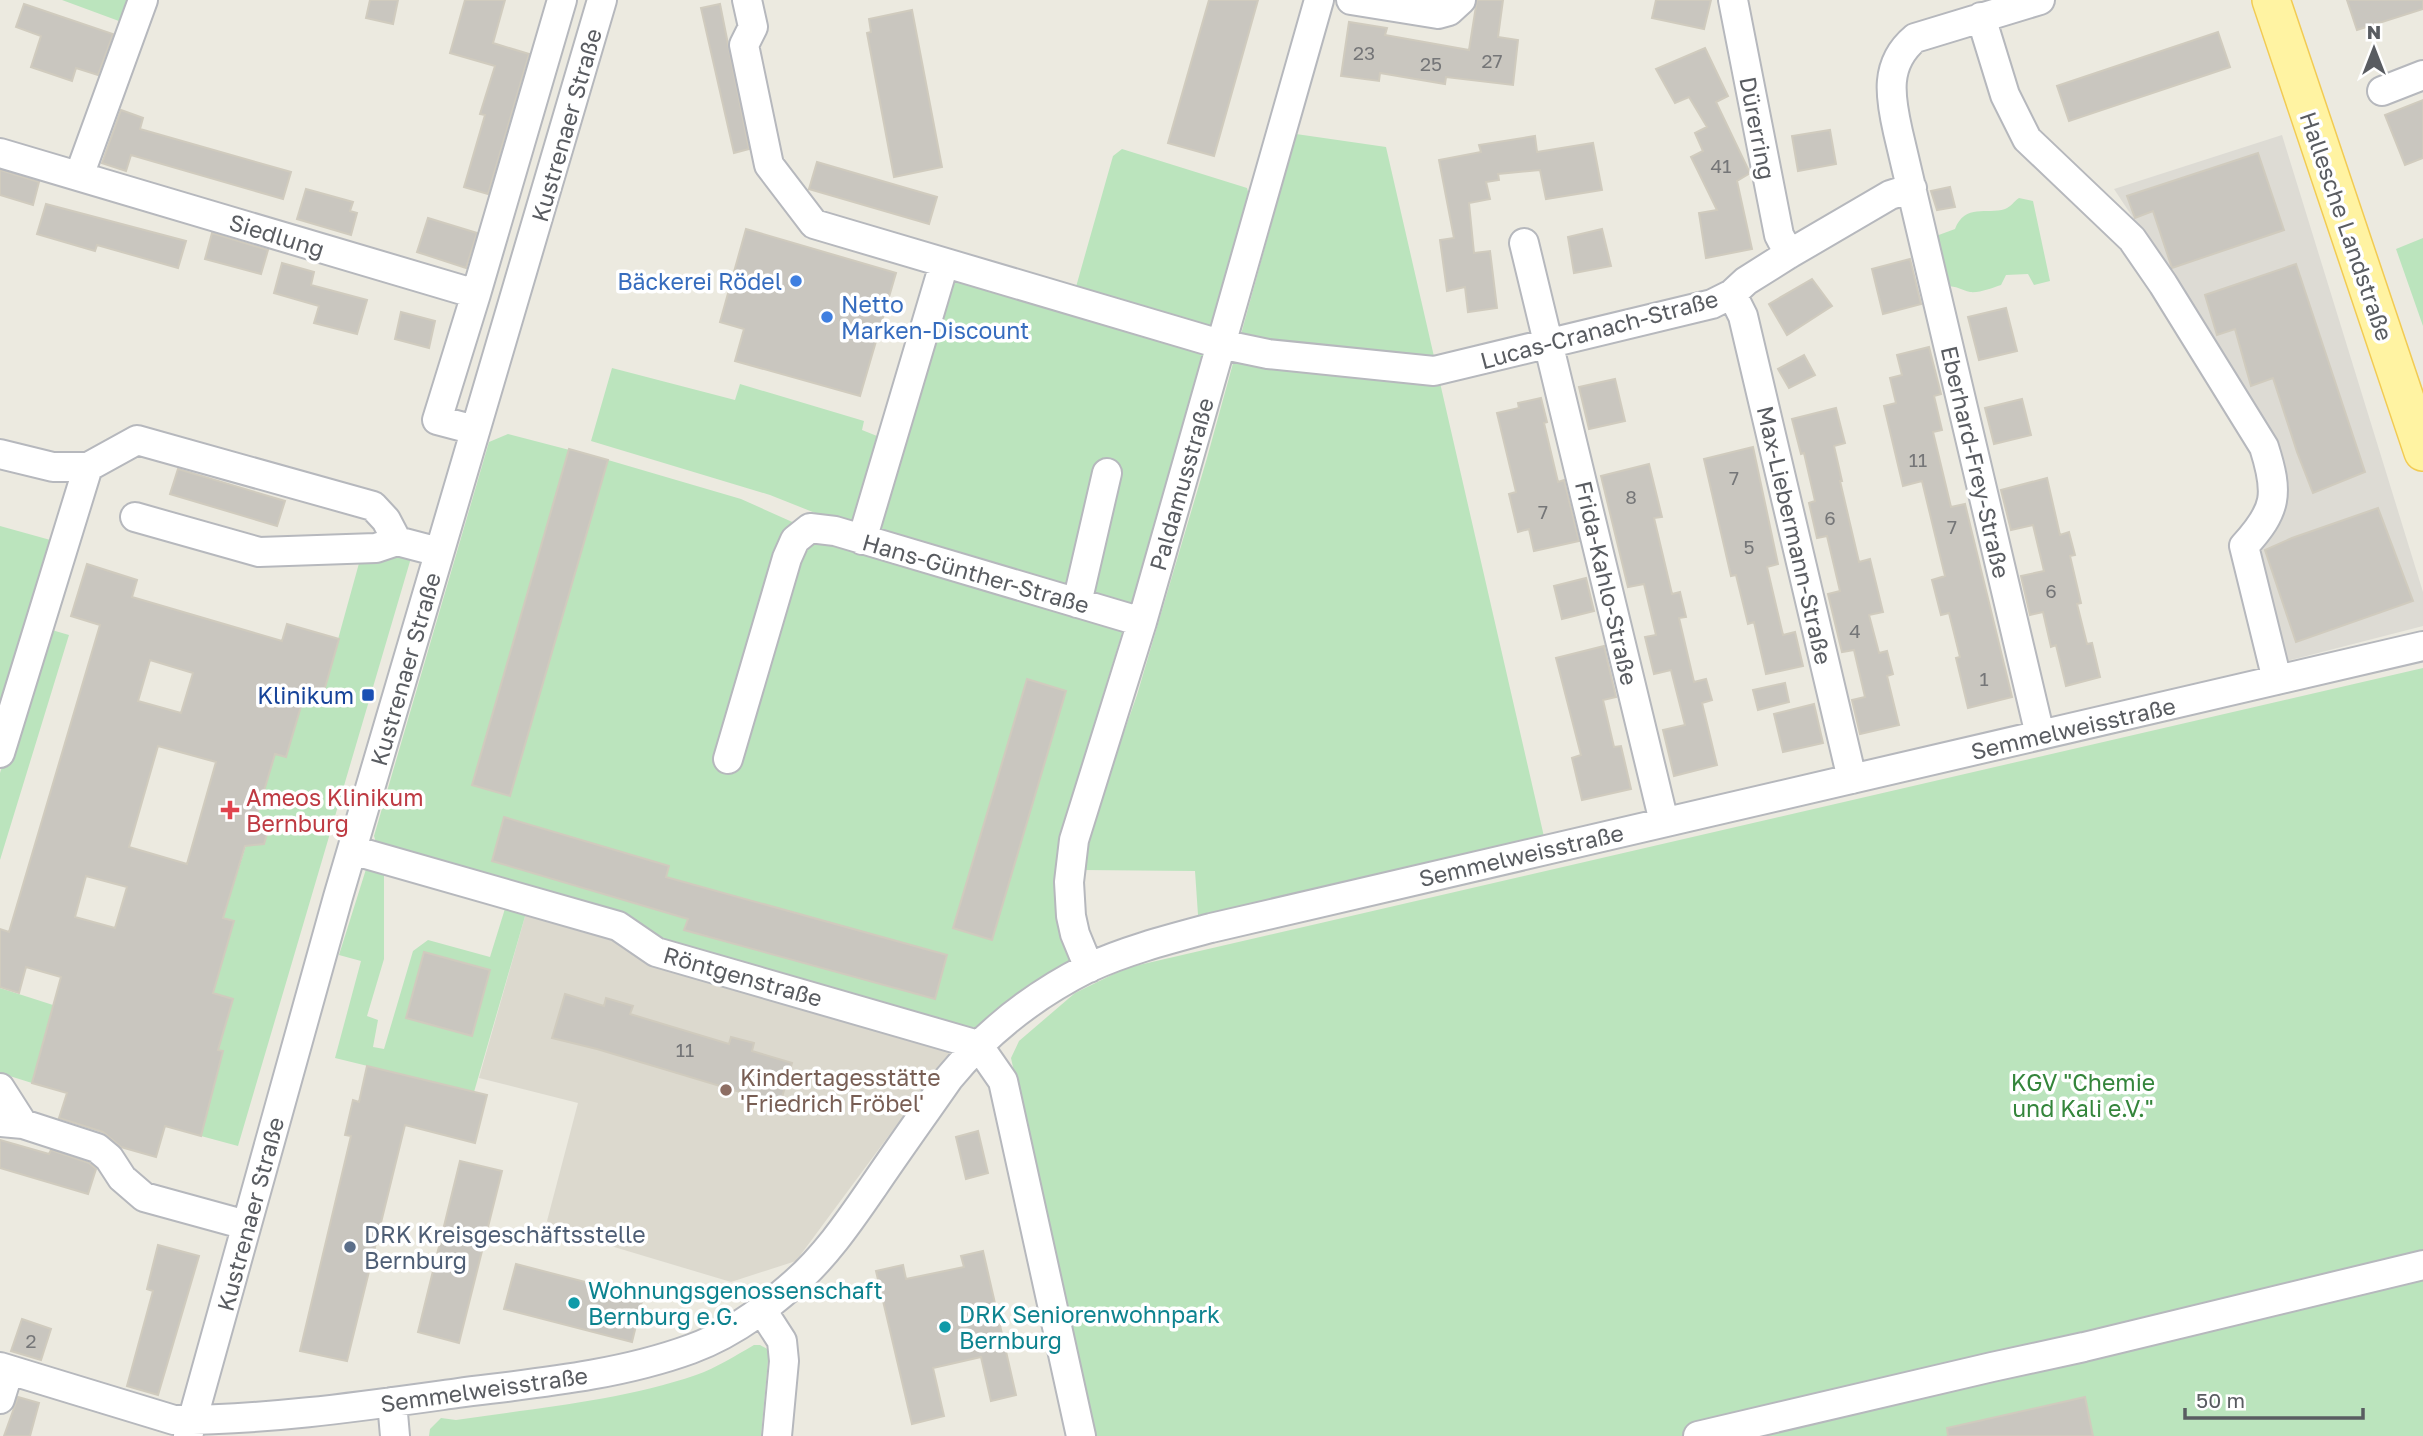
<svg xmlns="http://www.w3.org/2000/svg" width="2423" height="1436" font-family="'Golos Text',sans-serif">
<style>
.industrial{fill:#dddbd4}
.education{fill:#dcd9ce}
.green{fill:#bbe4bd}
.building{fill:#c9c6bf;stroke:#d0cbbe;stroke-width:2;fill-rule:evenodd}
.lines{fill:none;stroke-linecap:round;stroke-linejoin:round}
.minor-casing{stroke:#b6b8bd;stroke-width:32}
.major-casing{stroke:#f2cb53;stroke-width:40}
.minor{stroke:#fff;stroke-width:28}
.major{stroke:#fff3a2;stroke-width:37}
.shop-dot{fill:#3f7fe0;stroke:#fff;stroke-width:2.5}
.transit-dot{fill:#1a4fb4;stroke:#fff;stroke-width:2.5}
.health-dot{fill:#e0444e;stroke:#fff;stroke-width:2.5}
.education-dot{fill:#8d6e63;stroke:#fff;stroke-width:2.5}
.service-dot{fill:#5c6f8a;stroke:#fff;stroke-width:2.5}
.culture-dot{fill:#0f9aa8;stroke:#fff;stroke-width:2.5}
.labels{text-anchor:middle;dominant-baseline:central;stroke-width:7;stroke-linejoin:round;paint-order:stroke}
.number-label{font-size:19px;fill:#757678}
.street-label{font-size:23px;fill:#595c61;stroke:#fff}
.shop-label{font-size:23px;fill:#366cbe;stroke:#fff;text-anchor:end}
.transit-label{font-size:23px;fill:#164399;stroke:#fff;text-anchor:end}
.health-label{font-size:23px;fill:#be3a42;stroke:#fff;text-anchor:start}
.education-label{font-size:23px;fill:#785e54;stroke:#fff;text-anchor:start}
.park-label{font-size:23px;fill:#34853b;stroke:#fff}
.service-label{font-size:23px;fill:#4e5e75;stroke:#fff;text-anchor:start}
.culture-label{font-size:23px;fill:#0d838f;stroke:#fff;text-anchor:start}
</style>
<rect width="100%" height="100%" fill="#eceae0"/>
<path class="industrial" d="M 2282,135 L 2423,592 L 2423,626 L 2283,662 L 2252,544 L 2279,525 L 2289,485 L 2268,429 L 2208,331 L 2114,189 Z"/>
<path class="education" d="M 528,906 L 953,1049 L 796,1261 L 731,1282 L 554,1229 L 547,1221 L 578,1103 L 479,1078 Z"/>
<path class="green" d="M 62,0 L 133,0 L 127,24 Z
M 1296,134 L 1386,147 L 1545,841 L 1198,915 L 1195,871 L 1082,870 L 1086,840 L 1137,695 L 1207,458 Z
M 1122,149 L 1247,188 L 1250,199 L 1213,328 L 1074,294 L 1113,156 Z
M 2019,198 L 2033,201 L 2050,281 L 2034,285 L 2028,274 L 2006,275 L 2001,285 C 1992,288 1980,293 1970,292 C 1962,290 1956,286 1947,286 L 1936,236 L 1955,229 C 1965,203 1987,215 2005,209 C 2011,207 2014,201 2019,198 Z
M 2423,238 L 2423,326 L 2396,249 Z
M 962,279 L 1204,348 L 1208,359 L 1136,610 L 882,534 L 878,526 L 949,287 Z
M 612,368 L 735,400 L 740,384 L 864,421 L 862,430 L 882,438 L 863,517 L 848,526 L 770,495 L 591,441 Z
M 508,434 L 608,460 L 741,499 L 826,537 L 1124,627 L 1062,828 L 1059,904 L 1070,965 L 977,1027 L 950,1027 L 673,951 L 378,849 L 374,836 L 489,442 Z
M 0,526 L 54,541 L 0,721 Z
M 361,556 L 411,558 L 238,1146 L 201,1136 L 223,1052 L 218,1049 L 233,999 L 213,993 L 234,921 L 223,918 L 275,754 L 307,686 L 324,690 Z
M 45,628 L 69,635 L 0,860 L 0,773 Z
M 2423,668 L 2423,1436 L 1094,1436 L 1011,1058 L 1019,1041 L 1075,993 L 1126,968 Z
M 367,866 L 384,869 L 384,959 L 367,1016 L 378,1020 L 373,1047 L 384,1049 L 413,951 L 428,940 L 490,957 L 508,899 L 528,906 L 474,1092 L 335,1058 L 361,961 L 339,955 Z
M 0,988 L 53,1005 L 32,1083 L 0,1073 Z
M 754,1345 L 760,1345 L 769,1350 L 761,1436 L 429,1436 L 430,1429 L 441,1418 L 456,1420 C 535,1408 621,1401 696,1375 C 716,1368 735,1356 754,1345 Z"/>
<path class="building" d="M 370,0 L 398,0 L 393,24 L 366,18 Z
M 465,0 L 505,0 L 493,43 L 529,54 L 488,194 L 464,187 L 485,115 L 480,114 L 495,66 L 450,53 Z
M 1209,0 L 1258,0 L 1214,156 L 1168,143 Z
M 1477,0 L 1503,0 L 1498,37 L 1518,40 L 1513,85 L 1446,77 L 1445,84 L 1380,73 L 1379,81 L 1341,76 L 1349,22 L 1387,28 L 1385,35 L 1469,50 Z
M 1656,0 L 1711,0 L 1704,29 L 1652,18 Z
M 2347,0 L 2423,0 L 2423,9 L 2357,30 Z
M 24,4 L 113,34 L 98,75 L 76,68 L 72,81 L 31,67 L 41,36 L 16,27 Z
M 720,4 L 749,149 L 734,153 L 701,8 Z
M 912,10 L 942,167 L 894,177 L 867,33 L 871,32 L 869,19 Z
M 2218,32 L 2230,67 L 2069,121 L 2057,86 Z
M 1705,48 L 1728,96 L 1716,102 L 1750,173 L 1737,181 L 1752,249 L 1706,258 L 1699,213 L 1717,210 L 1691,157 L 1703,151 L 1695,133 L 1707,127 L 1689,97 L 1675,103 L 1656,69 Z
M 2423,100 L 2423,158 L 2405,165 L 2385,115 Z
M 121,110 L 143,118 L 140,129 L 291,172 L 283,199 L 131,155 L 126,171 L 102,163 Z
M 1830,130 L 1836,164 L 1798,171 L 1792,136 Z
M 1535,136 L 1537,152 L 1593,143 L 1602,190 L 1546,199 L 1540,170 L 1498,174 L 1499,180 L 1486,182 L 1490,199 L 1469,203 L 1474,253 L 1490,251 L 1497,308 L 1468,312 L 1465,287 L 1447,291 L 1440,240 L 1454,238 L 1439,160 L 1481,152 L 1479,145 Z
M 2258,153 L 2284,230 L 2172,268 L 2153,211 L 2135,218 L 2127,196 Z
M 817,162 L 937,197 L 929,224 L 809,189 Z
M 0,170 L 39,182 L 33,205 L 0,195 Z
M 1950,187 L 1955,207 L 1937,210 L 1931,191 Z
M 306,189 L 353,202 L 350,211 L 357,213 L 351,235 L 297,219 Z
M 46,204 L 186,241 L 178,268 L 97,245 L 95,251 L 37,234 Z
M 428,218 L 477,233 L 466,268 L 417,252 Z
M 746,229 L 896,273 L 860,396 L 735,361 L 744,329 L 720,322 Z
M 1602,229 L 1611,266 L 1574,273 L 1568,237 Z
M 212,233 L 268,250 L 261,274 L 205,259 Z
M 1910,259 L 1921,304 L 1883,314 L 1872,269 Z
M 282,263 L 314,272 L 311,285 L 367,300 L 357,334 L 314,323 L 319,306 L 274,293 Z
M 2296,264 L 2365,472 L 2313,493 L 2297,452 L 2273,378 L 2251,386 L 2235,329 L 2217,335 L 2205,295 Z
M 1812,279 L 1832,306 L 1787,335 L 1769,304 Z
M 2006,308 L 2017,351 L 1979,360 L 1968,317 Z
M 401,312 L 435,321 L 429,348 L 395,339 Z
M 1929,347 L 1941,394 L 1934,396 L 1942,430 L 1933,432 L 1951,507 L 1965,504 L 2012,697 L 1968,708 L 1956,658 L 1960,657 L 1949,613 L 1941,615 L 1932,580 L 1945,576 L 1922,481 L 1903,486 L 1884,406 L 1896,403 L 1890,378 L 1902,375 L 1897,355 Z
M 1804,355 L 1815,375 L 1789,388 L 1778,369 Z
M 1615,379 L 1625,421 L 1589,429 L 1579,387 Z
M 1541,398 L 1547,422 L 1544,423 L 1558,482 L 1564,480 L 1579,541 L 1534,551 L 1529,529 L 1518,532 L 1509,494 L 1516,492 L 1497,413 L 1519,408 L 1518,403 Z
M 2022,399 L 2031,435 L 1994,444 L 1985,408 Z
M 1836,408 L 1845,443 L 1834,446 L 1842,481 L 1840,481 L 1859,562 L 1870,559 L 1883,612 L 1869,615 L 1879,653 L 1887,651 L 1893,674 L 1887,676 L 1899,725 L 1860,734 L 1852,700 L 1865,697 L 1854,650 L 1842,652 L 1828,594 L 1840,591 L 1827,536 L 1817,538 L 1809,503 L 1815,501 L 1804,453 L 1801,454 L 1792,419 Z
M 1753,447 L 1778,564 L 1767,567 L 1783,635 L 1795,632 L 1803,666 L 1766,674 L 1754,622 L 1748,624 L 1736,575 L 1731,576 L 1704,459 Z
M 569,449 L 608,460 L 510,796 L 472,785 Z
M 1649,464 L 1662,517 L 1654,518 L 1672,594 L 1680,592 L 1686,617 L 1679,618 L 1694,682 L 1706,679 L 1712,700 L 1702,703 L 1717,765 L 1674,776 L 1663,730 L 1685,725 L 1671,670 L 1654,674 L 1645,637 L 1656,635 L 1644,584 L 1628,587 L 1601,476 Z
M 178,469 L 285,501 L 277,526 L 170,494 Z
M 2047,478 L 2060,535 L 2069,532 L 2075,555 L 2070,556 L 2081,603 L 2077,604 L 2087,644 L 2092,643 L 2100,677 L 2066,686 L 2056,645 L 2051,647 L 2043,612 L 2030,615 L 2021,576 L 2044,571 L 2033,525 L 2011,530 L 2001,490 Z
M 2378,508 L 2413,601 L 2296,642 L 2265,550 L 2292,538 Z
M 87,564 L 137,580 L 132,597 L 282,641 L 287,624 L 339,639 L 324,691 L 307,686 L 286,757 L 275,754 L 255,821 L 268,830 L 264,844 L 245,846 L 223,918 L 234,921 L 213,993 L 233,999 L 218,1050 L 223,1051 L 201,1136 L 165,1126 L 156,1157 L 121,1147 L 103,1132 L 59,1118 L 67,1093 L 32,1083 L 61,977 L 26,967 L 19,993 L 0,987 L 0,929 L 9,932 L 100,625 L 71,616 ZM 150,660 L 193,673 L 181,713 L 138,701 ZM 158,746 L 216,762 L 187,864 L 129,847 ZM 86,876 L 127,887 L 115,928 L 75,917 Z
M 1586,578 L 1594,611 L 1562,619 L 1554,586 Z
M 1604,646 L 1616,697 L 1603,700 L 1614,747 L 1621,746 L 1631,789 L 1582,800 L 1572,758 L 1581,755 L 1556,658 Z
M 1027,679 L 1066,691 L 992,940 L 953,928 Z
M 1785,683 L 1789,702 L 1758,710 L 1753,690 Z
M 1814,704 L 1823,743 L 1783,752 L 1774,714 Z
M 504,817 L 669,866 L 666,877 L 947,955 L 935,999 L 684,930 L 688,919 L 492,861 Z
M 424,952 L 490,970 L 472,1036 L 406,1018 Z
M 565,994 L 604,1006 L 606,998 L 633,1006 L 630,1014 L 729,1044 L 731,1037 L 754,1043 L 752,1051 L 792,1063 L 780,1104 L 597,1049 L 552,1038 Z
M 367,1066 L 487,1095 L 475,1143 L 405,1125 L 347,1361 L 300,1351 L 351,1136 L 345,1135 L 353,1100 L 359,1102 Z
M 978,1131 L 988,1173 L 966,1179 L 956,1137 Z
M 0,1140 L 49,1154 L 51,1150 L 89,1163 L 96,1169 L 88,1194 L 0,1168 Z
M 460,1161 L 502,1171 L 459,1343 L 418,1332 Z
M 158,1245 L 199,1256 L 158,1395 L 127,1386 L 153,1291 L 147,1289 Z
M 983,1251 L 1016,1395 L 991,1401 L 981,1357 L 933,1368 L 944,1416 L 912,1424 L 876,1271 L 903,1265 L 906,1279 L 964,1267 L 961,1256 Z
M 516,1264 L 643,1297 L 632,1342 L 504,1309 Z
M 22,1319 L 51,1329 L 41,1360 L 11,1351 Z
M 18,1397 L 39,1403 L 30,1436 L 4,1436 Z
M 2085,1397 L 2093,1436 L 1948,1436 L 1947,1428 Z"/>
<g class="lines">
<g class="minor-casing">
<path id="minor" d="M 747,0 L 753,27 L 744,45 L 769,165 L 814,224 L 1220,344 L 1268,354 L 1434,371 L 1712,304 L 1732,294 L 1746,281 L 1789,254 L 1890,195 L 1912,188
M 1351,0 L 1438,14 L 1449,11 L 1461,0
M 1733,0 L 1779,235 L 1789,254
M 1981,17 L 2005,95 L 2027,139 L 2132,239 L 2163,284 L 2264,447 C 2279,494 2277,510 2244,546 L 2277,680
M 2382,91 L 2423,75
M 0,153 L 476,294 L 437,420 L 475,430
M 79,176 L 143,0
M 1524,243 L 1664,822
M 476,294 L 562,0
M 1732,294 L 1743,316 L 1852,779
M 0,454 L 53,467 L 88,467
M 135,517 L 259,552 L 376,548 L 397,541
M 862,540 L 944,264
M 1077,603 L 1107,473
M 2040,735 L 1898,132 C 1890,97 1884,64 1915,38 L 2040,0
M 0,753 L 88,467 L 137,440 L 373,506 L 386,520 L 397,541 L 439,552
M 728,759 L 787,558 L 795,540 L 810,528 L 835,531 L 1142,622
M 352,850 L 618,926 L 656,952 L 978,1045 L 1003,1081 L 1081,1436
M 1089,968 L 1075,934 L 1071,916 L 1069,882 L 1074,840 L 1142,622 L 1319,0
M 0,1088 L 23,1124
M 0,1122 L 23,1124 L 97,1148 L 109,1158 L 122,1178 L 144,1197 L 246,1225
M 762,1310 L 782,1341 L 784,1361 L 777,1436
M 0,1367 L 174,1420 C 269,1420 364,1406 458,1393 C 536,1383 617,1376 691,1349 C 727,1336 760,1313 789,1288 C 823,1260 849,1222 873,1187 C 898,1150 924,1114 949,1078 C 987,1032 1034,995 1088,968 C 1127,950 1170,939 1211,928 L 2423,646
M 0,1399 L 9,1370
M 392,1402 L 395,1436
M 188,1436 L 338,897 L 602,0
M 1698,1436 L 1992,1367 L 2084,1347 L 2423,1265"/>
</g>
<g class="major-casing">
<path id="major" d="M 2271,0 L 2423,452"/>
</g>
<use href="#minor" class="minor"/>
<use href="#major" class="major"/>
</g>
<g class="shop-dot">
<circle cx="796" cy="281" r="7"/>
<circle cx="827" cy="317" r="7"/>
</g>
<rect class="transit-dot" x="361" y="688" width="14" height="14" rx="3.5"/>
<path class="health-dot" d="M226.5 799.5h7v7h7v7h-7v7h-7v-7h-7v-7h7z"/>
<circle class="education-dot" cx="726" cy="1090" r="7"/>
<circle class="service-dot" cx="350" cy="1247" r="7"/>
<g class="culture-dot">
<circle cx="574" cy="1303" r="7"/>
<circle cx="945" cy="1327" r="7"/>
</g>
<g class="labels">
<g class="number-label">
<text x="1364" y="52">23</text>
<text x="1492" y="60">27</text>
<text x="1431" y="63">25</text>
<text x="1721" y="165">41</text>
<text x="1918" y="459">11</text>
<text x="1734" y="477">7</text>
<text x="1631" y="496">8</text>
<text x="1543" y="511">7</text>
<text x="1830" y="517">6</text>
<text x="1952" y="526">7</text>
<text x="1749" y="546">5</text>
<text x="2051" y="590">6</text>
<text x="1855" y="630">4</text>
<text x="1984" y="678">1</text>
<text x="685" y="1049">11</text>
<text x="31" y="1340">2</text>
</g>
<g class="street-label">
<text transform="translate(566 125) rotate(-74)">Kustrenaer Straße</text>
<text transform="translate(1758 128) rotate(79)">Dürerring</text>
<text transform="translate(2347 226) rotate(71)">Hallesche Landstraße</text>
<text transform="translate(277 235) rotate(17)">Siedlung</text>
<text transform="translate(1599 329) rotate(-15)">Lucas-Cranach-Straße</text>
<text transform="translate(1976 462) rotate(77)">Eberhard-Frey-Straße</text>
<text transform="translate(1181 484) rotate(-74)">Paldamusstraße</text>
<text transform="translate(1795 535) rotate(77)">Max-Liebermann-Straße</text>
<text transform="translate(976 573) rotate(16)">Hans-Günther-Straße</text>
<text transform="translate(1607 583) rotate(77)">Frida-Kahlo-Straße</text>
<text transform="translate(405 669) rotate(-74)">Kustrenaer Straße</text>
<text transform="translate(2073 728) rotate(-13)">Semmelweisstraße</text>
<text transform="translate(1521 855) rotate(-13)">Semmelweisstraße</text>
<text transform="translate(743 976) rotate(16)">Röntgenstraße</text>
<text transform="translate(250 1214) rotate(-75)">Kustrenaer Straße</text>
<text transform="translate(484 1389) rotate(-8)">Semmelweisstraße</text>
</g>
<g class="shop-label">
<text x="782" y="281">Bäckerei Rödel</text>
<text x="841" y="304" text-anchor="start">Netto<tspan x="841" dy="26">Marken-Discount</tspan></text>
</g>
<g class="transit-label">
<text x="354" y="695">Klinikum</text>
</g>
<g class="health-label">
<text x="246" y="797">Ameos Klinikum<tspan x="246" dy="26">Bernburg</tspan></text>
</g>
<g class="education-label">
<text x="740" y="1077">Kindertagesstätte<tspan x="740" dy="26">'Friedrich Fröbel'</tspan></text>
</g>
<g class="park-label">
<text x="2083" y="1082">KGV "Chemie<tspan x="2083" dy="26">und Kali e.V."</tspan></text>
</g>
<g class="service-label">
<text x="364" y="1234">DRK Kreisgeschäftsstelle<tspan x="364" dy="26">Bernburg</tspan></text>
</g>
<g class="culture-label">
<text x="588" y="1290">Wohnungsgenossenschaft<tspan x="588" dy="26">Bernburg e.G.</tspan></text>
<text x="959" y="1314">DRK Seniorenwohnpark<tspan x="959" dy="26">Bernburg</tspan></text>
</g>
</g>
<g transform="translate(2374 49)" stroke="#ffffff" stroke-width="5" paint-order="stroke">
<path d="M0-5L12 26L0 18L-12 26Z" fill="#595c61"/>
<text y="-10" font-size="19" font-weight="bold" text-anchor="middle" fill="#595c61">N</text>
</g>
<path d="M2185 1408v10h178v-10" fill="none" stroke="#595c61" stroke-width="3.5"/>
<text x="2196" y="1408" font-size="21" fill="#595c61" stroke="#ffffff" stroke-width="5" paint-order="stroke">50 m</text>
</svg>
